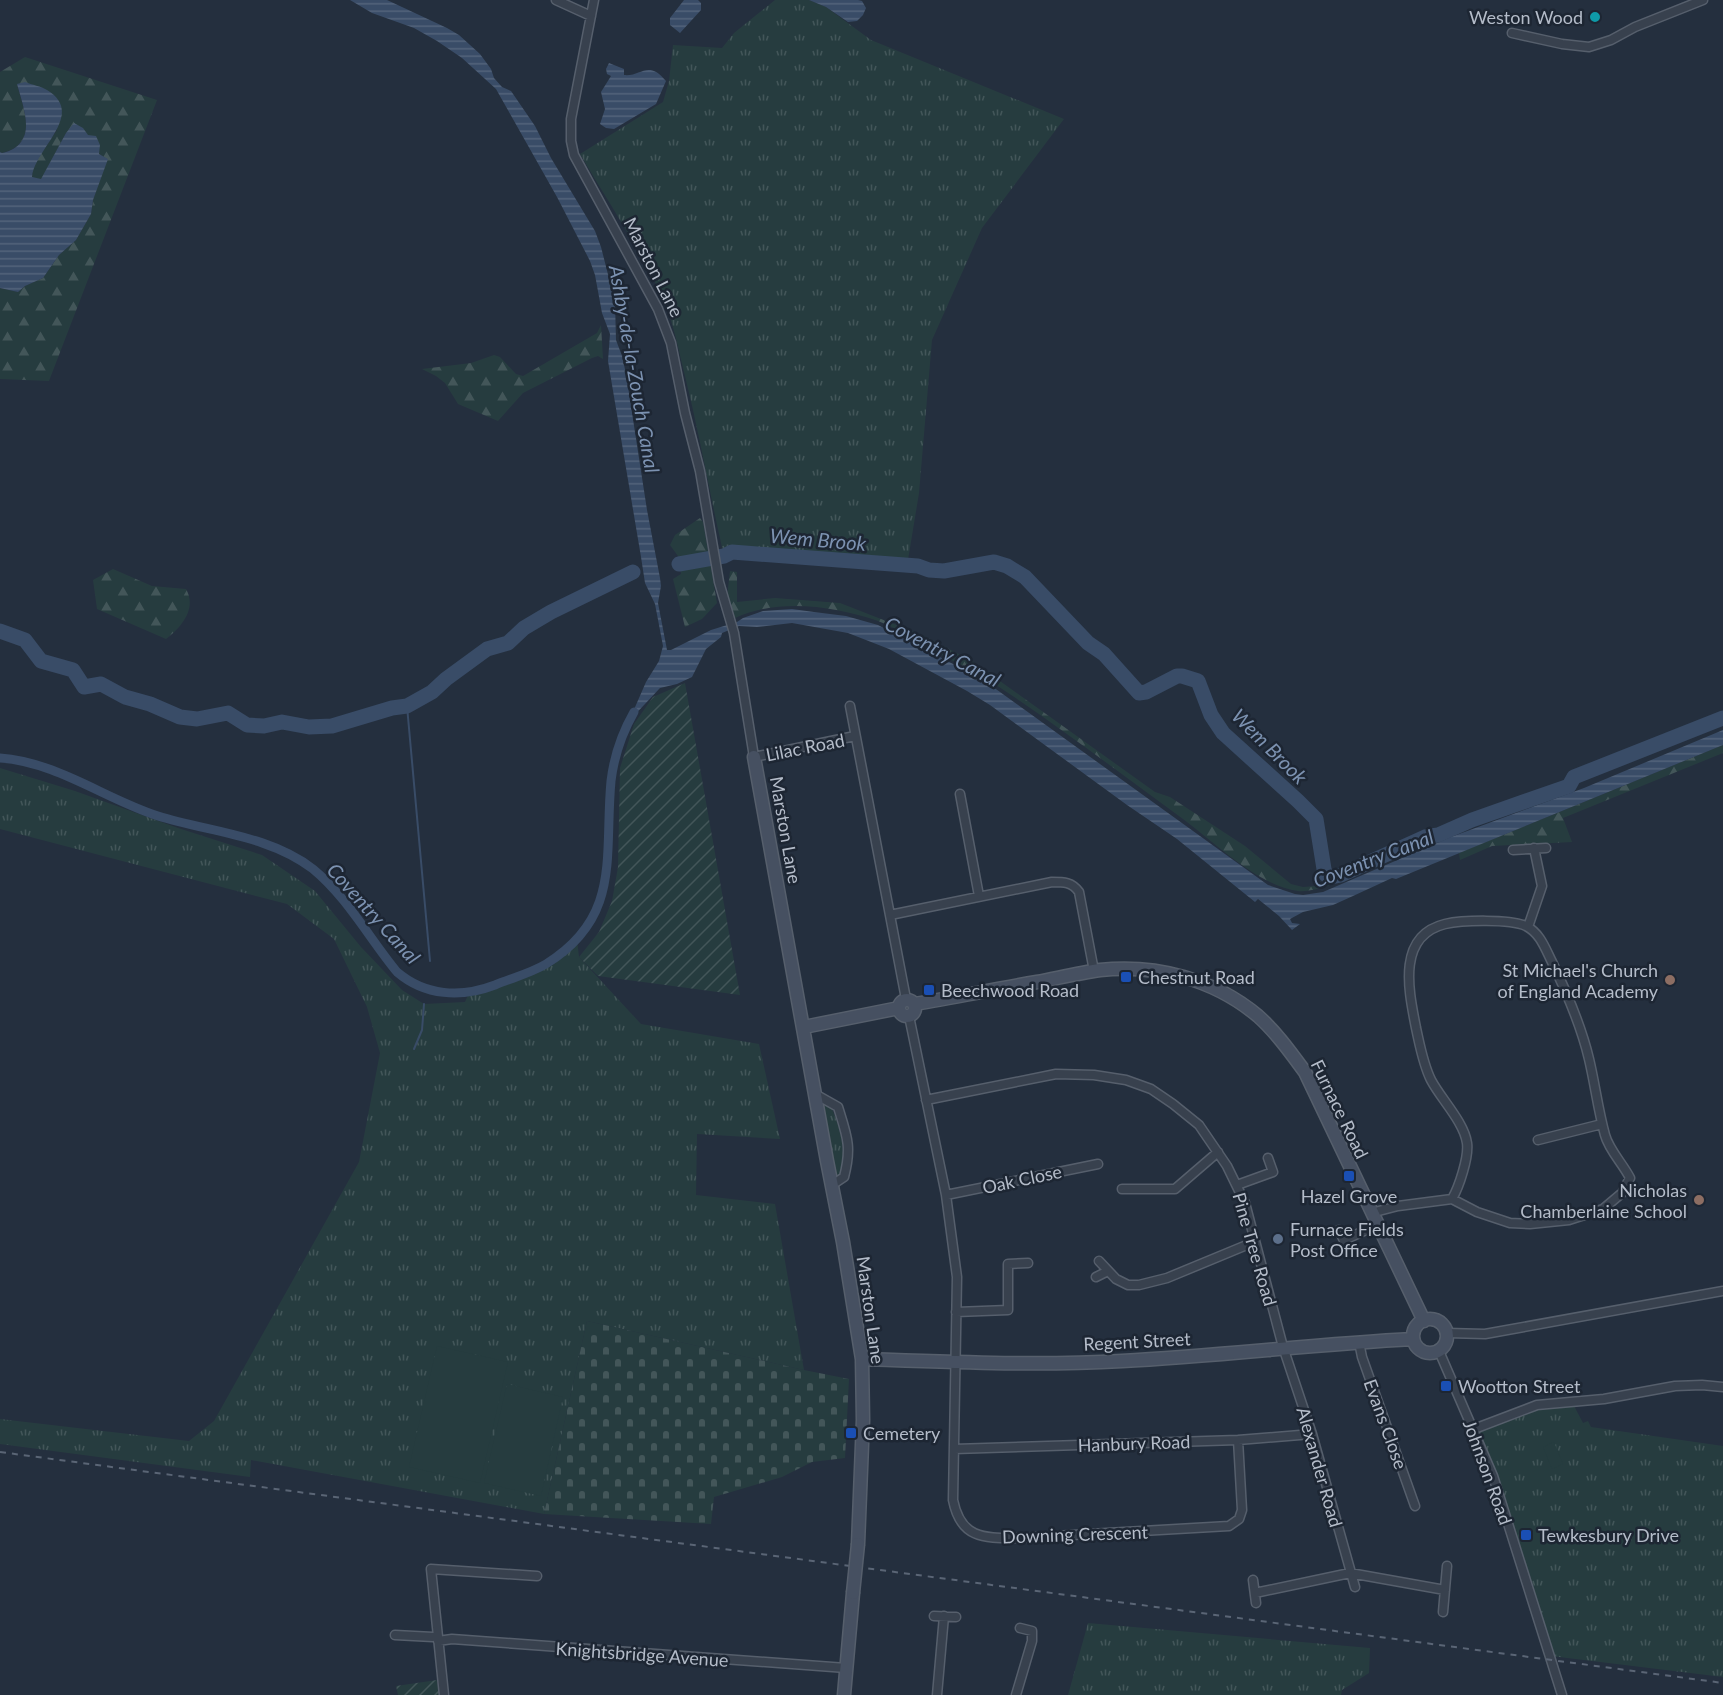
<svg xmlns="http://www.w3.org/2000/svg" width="1723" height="1695" font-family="Lato,sans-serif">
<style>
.grass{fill:url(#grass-tufts)}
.forest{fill:url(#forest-firs)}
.cemetery{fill:url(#cemetery-stones)}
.garden{fill:url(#garden-furrows)}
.pitch{fill:#263c3f}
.water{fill:url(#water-rules)}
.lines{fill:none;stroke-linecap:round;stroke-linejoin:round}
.stream{stroke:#394c67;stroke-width:2}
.canal{stroke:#394c67;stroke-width:9}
.river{stroke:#394c67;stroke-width:15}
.street-casing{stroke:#565f6c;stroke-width:11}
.secondary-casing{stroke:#565f6c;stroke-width:15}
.street{stroke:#38414e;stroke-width:8}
.secondary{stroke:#465061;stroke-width:12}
.rail{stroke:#5a6575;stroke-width:2;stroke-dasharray:6 6;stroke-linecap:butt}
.secondary-bridge-casing{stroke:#565f6c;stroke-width:15;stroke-linecap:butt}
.secondary-bridge{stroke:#465061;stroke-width:12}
.culture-dot{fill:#0f9aa8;stroke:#1d2633;stroke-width:2}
.transit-dot{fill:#1a4fb4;stroke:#1d2633;stroke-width:2}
.education-dot{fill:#8d6e63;stroke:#1d2633;stroke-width:2}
.service-dot{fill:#5c6f8a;stroke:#1d2633;stroke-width:2}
.labels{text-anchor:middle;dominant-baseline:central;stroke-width:5;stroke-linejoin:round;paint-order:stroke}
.poi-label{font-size:18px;fill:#b4bcc9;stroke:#1d2633;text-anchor:start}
.street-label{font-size:18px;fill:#b4bcc9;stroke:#1d2633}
.water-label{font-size:20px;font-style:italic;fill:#7c92b1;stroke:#1d2633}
</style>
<defs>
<pattern id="grass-tufts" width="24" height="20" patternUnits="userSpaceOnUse" patternTransform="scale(1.5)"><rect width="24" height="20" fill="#263c3f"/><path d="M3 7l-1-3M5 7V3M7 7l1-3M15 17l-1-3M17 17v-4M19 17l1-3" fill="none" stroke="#435659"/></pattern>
<pattern id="forest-firs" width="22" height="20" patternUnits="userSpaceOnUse" patternTransform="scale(1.5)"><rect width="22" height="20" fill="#263c3f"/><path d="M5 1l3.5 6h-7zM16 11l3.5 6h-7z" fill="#435659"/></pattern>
<pattern id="cemetery-stones" width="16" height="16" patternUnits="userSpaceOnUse" patternTransform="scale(1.5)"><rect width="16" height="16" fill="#263c3f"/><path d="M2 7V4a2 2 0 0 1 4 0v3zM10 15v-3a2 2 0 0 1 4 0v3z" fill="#435659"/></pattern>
<pattern id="garden-furrows" width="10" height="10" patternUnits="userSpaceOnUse" patternTransform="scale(1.5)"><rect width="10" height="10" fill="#263c3f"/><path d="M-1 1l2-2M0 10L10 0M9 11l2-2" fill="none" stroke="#435659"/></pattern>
<pattern id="water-rules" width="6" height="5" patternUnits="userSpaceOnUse" patternTransform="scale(1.5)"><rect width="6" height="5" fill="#394c67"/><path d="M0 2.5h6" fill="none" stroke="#53647b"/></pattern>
</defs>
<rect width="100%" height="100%" fill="#242f3e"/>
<path class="grass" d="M 775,0 L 809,0 L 826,7 L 871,40 L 1064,119 L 982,228 L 932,340 L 919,493 L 907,566 L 753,552 L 732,552 L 724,556 C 710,496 700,436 685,376 C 679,352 674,325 664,301 C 641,250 608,202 580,154 L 663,102 L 669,81 L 673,45 L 722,48 L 734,33 Z
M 0,768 L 75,791 L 178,828 L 262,855 L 315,891 L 361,947 L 402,990 L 424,1004 L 465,1002 L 469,993 L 545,965 L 577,940 L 579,957 L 641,1024 L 759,1044 L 780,1139 L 697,1134 L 696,1195 L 775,1204 L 804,1370 L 587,1321 L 544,1514 L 251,1460 L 250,1477 L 0,1444 L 0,1419 L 189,1441 L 214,1421 L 359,1162 L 380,1053 L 367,1007 L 334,939 L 287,904 L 0,829 Z
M 819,1100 L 830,1105 C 841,1128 846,1149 841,1175 L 834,1178 Z
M 1573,1404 L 1583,1423 L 1588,1421 L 1591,1427 L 1723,1446 L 1723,1677 L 1551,1656 L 1477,1430 L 1538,1407 Z
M 1088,1623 L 1370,1648 L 1369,1673 L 1342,1690 L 1341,1695 L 1068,1695 Z"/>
<path class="forest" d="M 25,57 L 157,100 L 49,381 L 0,379 L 0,288 L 18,292 L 25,286 L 43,278 L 59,255 L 76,240 L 91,214 L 93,200 L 107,159 L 66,133 L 41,180 L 32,177 L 33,166 L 57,130 L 17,85 C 24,110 39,144 2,153 L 0,152 L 0,72 Z
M 601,325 L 603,359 L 598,356 L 592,358 L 523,393 L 498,421 L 458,404 L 445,383 L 436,376 L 422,369 L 471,363 L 494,355 L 500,357 L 516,374 L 523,376 L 597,333 Z
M 700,518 L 703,522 L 717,603 L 702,619 L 685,627 L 673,579 L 681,574 L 678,556 L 670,545 L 675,535 Z
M 113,569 L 152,586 L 186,589 C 197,608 182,627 166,639 L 97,609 L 93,580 Z
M 730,571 L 737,572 L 737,602 L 775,598 L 840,603 L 922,635 L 972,661 L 1155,792 L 1170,797 L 1245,846 L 1291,884 L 1303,887 L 1316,886 L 1429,841 L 1438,839 L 1325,887 C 1316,889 1307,892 1298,891 C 1260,887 1214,842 1183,819 C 1118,772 1054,722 987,679 C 971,669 954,662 938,653 C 919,642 899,629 878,621 C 834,606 778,598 735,618 L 731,616 L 727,597 Z
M 1723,745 L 1723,753 L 1563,818 L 1572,842 L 1492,846 L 1460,860 L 1459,853 Z"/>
<path class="cemetery" d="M 587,1321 L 804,1370 L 849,1379 L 845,1458 L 812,1462 L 782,1477 L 714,1497 L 711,1524 L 544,1514 Z"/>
<path class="garden" d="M 685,683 L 740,995 L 598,976 L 579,957 L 599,932 L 612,901 L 618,867 L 620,768 L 634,724 L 653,697 Z
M 437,1680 L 439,1695 L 398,1695 L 396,1686 Z"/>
<path class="pitch" d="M 437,1346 L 508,1362 L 480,1483 L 409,1467 Z
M 507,1384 L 563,1397 L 541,1496 L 484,1483 Z
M 1554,1442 L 1563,1464 L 1552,1469 L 1543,1447 Z"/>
<path class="water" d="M 350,0 L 387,0 L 447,28 L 459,35 L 480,54 L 491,69 L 494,78 L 502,87 L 511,91 L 535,126 L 551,158 L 595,231 L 601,247 L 615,302 L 616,340 L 622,356 L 626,374 L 647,510 L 660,578 L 661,586 L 658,603 L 667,650 L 671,650 L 711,630 L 737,622 L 743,618 L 763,611 L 792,609 L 814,612 L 846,616 L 878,625 L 982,679 L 1268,885 L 1295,894 L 1303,895 L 1323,892 L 1451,837 L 1584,788 L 1723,730 L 1723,745 L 1396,879 L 1392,878 L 1353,896 L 1333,905 L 1303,912 L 1290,919 L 1292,923 L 1300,924 L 1292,930 L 1279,916 L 1258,899 L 1255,902 L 1177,839 L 1127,805 L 990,705 L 967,691 L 889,649 L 848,633 L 792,623 L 757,627 L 739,626 L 722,633 L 721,637 L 706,649 L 692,677 L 677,684 L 660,688 L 629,721 L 646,682 L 659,661 L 663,646 L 655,604 L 645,583 L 641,557 L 608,361 L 610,334 L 602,313 L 595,275 L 590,261 L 557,197 L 496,89 L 462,58 L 437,41 L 414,28 L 372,13 Z
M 684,0 L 698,0 L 701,3 L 701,10 L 680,33 L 670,25 L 670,18 Z
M 809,0 L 858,0 L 862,1 L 866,8 L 863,15 L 857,21 L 848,22 L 826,7 Z
M 609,63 L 624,69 L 624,75 C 641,77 648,59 666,81 L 656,104 L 614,129 L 606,128 L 600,124 L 605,109 L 601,92 L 611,76 L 607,74 L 606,69 Z
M 25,82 C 32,85 41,86 47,90 C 87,114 34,149 32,177 L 41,179 L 66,133 L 74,123 L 83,128 L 88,135 L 96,136 L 100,145 L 99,154 L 108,159 L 93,200 L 91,214 L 76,240 L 59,255 L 43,278 L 25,286 L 18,292 L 0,288 L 0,152 L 2,153 C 39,144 24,110 17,84 Z"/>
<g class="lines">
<path class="stream" d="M 407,706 L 430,961
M 414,1049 L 422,1030 L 424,1004"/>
<path class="canal" d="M 0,758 C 57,762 105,799 158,816 C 209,832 269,835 313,869 C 347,897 369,938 397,972 C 425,996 461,998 495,985 C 512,978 531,973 546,964 C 622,917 604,856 611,781 C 614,756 622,733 634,712"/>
<path class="river" d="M 679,564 L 724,556 L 732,552 L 918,566 L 929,570 L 944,571 L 994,562 L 1007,566 L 1025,577 L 1088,643 L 1104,654 L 1139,693 L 1146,692 L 1177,676 L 1182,676 L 1198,681 L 1211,715 L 1223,733 L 1298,801 L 1316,819 L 1324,869 L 1326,875 L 1331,877 L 1341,875 L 1425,837 L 1438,835 L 1472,820 L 1569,786 L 1574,777 L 1723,718
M 0,631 L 25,640 L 41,661 L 73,670 L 84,687 L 101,684 L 125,697 L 150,704 L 180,717 L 197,719 L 228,713 L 247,725 L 264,726 L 282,722 L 309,727 L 332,726 L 392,708 L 407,706 L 432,692 L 446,679 L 487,649 L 508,643 L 524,628 L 551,612 L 633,572"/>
<g class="street-casing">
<path id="street" d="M 556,0 L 591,16
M 594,0 L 571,119 L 571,141 L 574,155 L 658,309 L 671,343 L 685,413 L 700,471 L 719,582 L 734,633 L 754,757 L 855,736
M 1512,33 L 1562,44 L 1589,47 L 1611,40 L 1635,27 L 1703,0
M 850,706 L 906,999
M 960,794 L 979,896
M 1513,850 L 1546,848
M 890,915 L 1052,882 C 1064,882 1072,882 1079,892 L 1094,971
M 1528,927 L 1542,886 L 1534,848
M 909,1016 L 946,1195 L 957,1277 L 953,1500 C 961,1540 985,1538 1020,1538 L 1229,1526 L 1239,1519 L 1242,1510 L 1238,1440
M 815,1094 L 838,1107 C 847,1136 852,1147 844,1177 L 832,1185
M 926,1100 L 1056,1074 L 1094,1075 L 1126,1080 L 1151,1089 L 1173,1104 L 1199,1125 L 1227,1166 L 1245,1203 L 1283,1347 L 1312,1434 L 1355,1587
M 1538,1140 L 1602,1124
M 1237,1185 L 1273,1172 L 1268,1158
M 1122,1189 L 1175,1189 L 1218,1152
M 946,1195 L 1098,1164
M 1371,1213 L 1398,1206 L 1452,1199 L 1477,1212 L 1510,1223 L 1530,1224 L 1569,1220 L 1603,1209 L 1622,1193 L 1630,1178 C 1623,1164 1609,1150 1605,1135 C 1598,1110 1595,1084 1589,1059 C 1581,1025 1567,993 1552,962 C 1545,948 1540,933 1526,926 C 1510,919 1463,920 1445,924 C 1396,936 1409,992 1416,1028 C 1420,1046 1423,1064 1431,1080 C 1441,1099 1464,1122 1467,1143 C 1469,1157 1459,1187 1452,1199
M 1339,1230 L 1348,1249
M 1344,1240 L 1377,1225
M 1099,1261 L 1116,1279 L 1128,1285 L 1139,1285 L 1167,1278 L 1254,1242
M 1096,1277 L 1108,1271
M 956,1312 L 1008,1310 L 1008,1264 L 1028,1263
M 1447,1333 L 1485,1334 L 1723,1291
M 1359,1342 L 1362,1357 L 1415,1506
M 1439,1351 L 1493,1476 L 1562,1695
M 1474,1429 L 1537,1405 L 1604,1399 L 1675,1386 L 1702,1385 L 1723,1387
M 954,1449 L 1238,1440 L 1312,1434
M 1253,1580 L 1256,1603
M 1255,1593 L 1350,1573 L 1445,1590
M 1443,1612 L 1447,1566
M 934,1616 L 956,1617
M 395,1635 L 433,1637 L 437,1635
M 438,1641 L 452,1639 L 846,1668
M 444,1695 L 431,1569 L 537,1576
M 937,1695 L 944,1616
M 1016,1695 L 1032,1641 L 1032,1631 L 1020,1628"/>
</g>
<g class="secondary-casing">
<path id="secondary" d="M 754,757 L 827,1161 L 843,1242 L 862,1359 L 863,1420 L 858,1544
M899 1008a8 8 0 1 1 16 0a8 8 0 1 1-16 0Z
M 915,1004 C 956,997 996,989 1037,982 C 1058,978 1079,973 1100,970 C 1156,964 1214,979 1258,1016 C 1276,1032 1291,1053 1305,1072 L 1424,1321
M 804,1027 L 899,1008
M1413 1336a17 17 0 1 1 34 0a17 17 0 1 1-34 0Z
M 862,1359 C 948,1362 1036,1366 1122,1361 C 1219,1356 1316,1344 1413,1339
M 844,1695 L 853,1593"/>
</g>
<use href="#street" class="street"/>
<use href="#secondary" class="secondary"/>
<path class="rail" d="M 0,1452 L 1723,1683"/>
<g class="secondary-bridge-casing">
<path id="secondary-bridge" d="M 853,1593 L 858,1544"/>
</g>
<use href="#secondary-bridge" class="secondary-bridge"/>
</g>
<circle class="culture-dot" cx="1595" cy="17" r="6"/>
<g class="transit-dot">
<rect x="1120" y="971" width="12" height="12" rx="3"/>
<rect x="923" y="984" width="12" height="12" rx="3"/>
<rect x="1343" y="1170" width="12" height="12" rx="3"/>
<rect x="1440" y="1380" width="12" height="12" rx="3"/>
<rect x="845" y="1427" width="12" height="12" rx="3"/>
<rect x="1520" y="1529" width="12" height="12" rx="3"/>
</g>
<g class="education-dot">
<circle cx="1670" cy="980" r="6"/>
<circle cx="1699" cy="1200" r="6"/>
</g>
<circle class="service-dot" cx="1278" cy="1239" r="6"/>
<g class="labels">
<g class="poi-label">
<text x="1583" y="17" text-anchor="end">Weston Wood</text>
<text x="1658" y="970" text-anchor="end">St Michael's Church<tspan x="1658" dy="21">of England Academy</tspan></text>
<text x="1138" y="977">Chestnut Road</text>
<text x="941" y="990">Beechwood Road</text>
<text x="1687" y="1190" text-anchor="end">Nicholas<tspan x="1687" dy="21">Chamberlaine School</tspan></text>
<text x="1349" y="1196" text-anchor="middle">Hazel Grove</text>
<text x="1290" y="1229">Furnace Fields<tspan x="1290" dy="21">Post Office</tspan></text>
<text x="1458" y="1386">Wootton Street</text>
<text x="863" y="1433">Cemetery</text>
<text x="1538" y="1535">Tewkesbury Drive</text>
</g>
<g class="street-label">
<text transform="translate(654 267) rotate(63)">Marston Lane</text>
<text transform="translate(805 747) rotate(-11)">Lilac Road</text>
<text transform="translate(786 830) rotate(80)">Marston Lane</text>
<text transform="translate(1340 1109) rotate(64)">Furnace Road</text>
<text transform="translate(1022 1179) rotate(-12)">Oak Close</text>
<text transform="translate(1255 1249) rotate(74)">Pine Tree Road</text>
<text transform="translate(871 1310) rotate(82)">Marston Lane</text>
<text transform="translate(1137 1341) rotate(-3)">Regent Street</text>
<text transform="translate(1386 1424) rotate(70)">Evans Close</text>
<text transform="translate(1134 1443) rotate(-2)">Hanbury Road</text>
<text transform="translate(1320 1467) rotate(74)">Alexander Road</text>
<text transform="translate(1488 1472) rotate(70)">Johnson Road</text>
<text transform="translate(1075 1534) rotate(-2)">Downing Crescent</text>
<text transform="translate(642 1654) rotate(4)">Knightsbridge Avenue</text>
</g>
<g class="water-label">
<text transform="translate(635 369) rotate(80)">Ashby-de-la-Zouch Canal</text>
<text transform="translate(818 539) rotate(5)">Wem Brook</text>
<text transform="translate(943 651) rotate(28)">Coventry Canal</text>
<text transform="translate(1270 746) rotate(45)">Wem Brook</text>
<text transform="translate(1373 858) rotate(-21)">Coventry Canal</text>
<text transform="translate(374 913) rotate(48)">Coventry Canal</text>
</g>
</g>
</svg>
